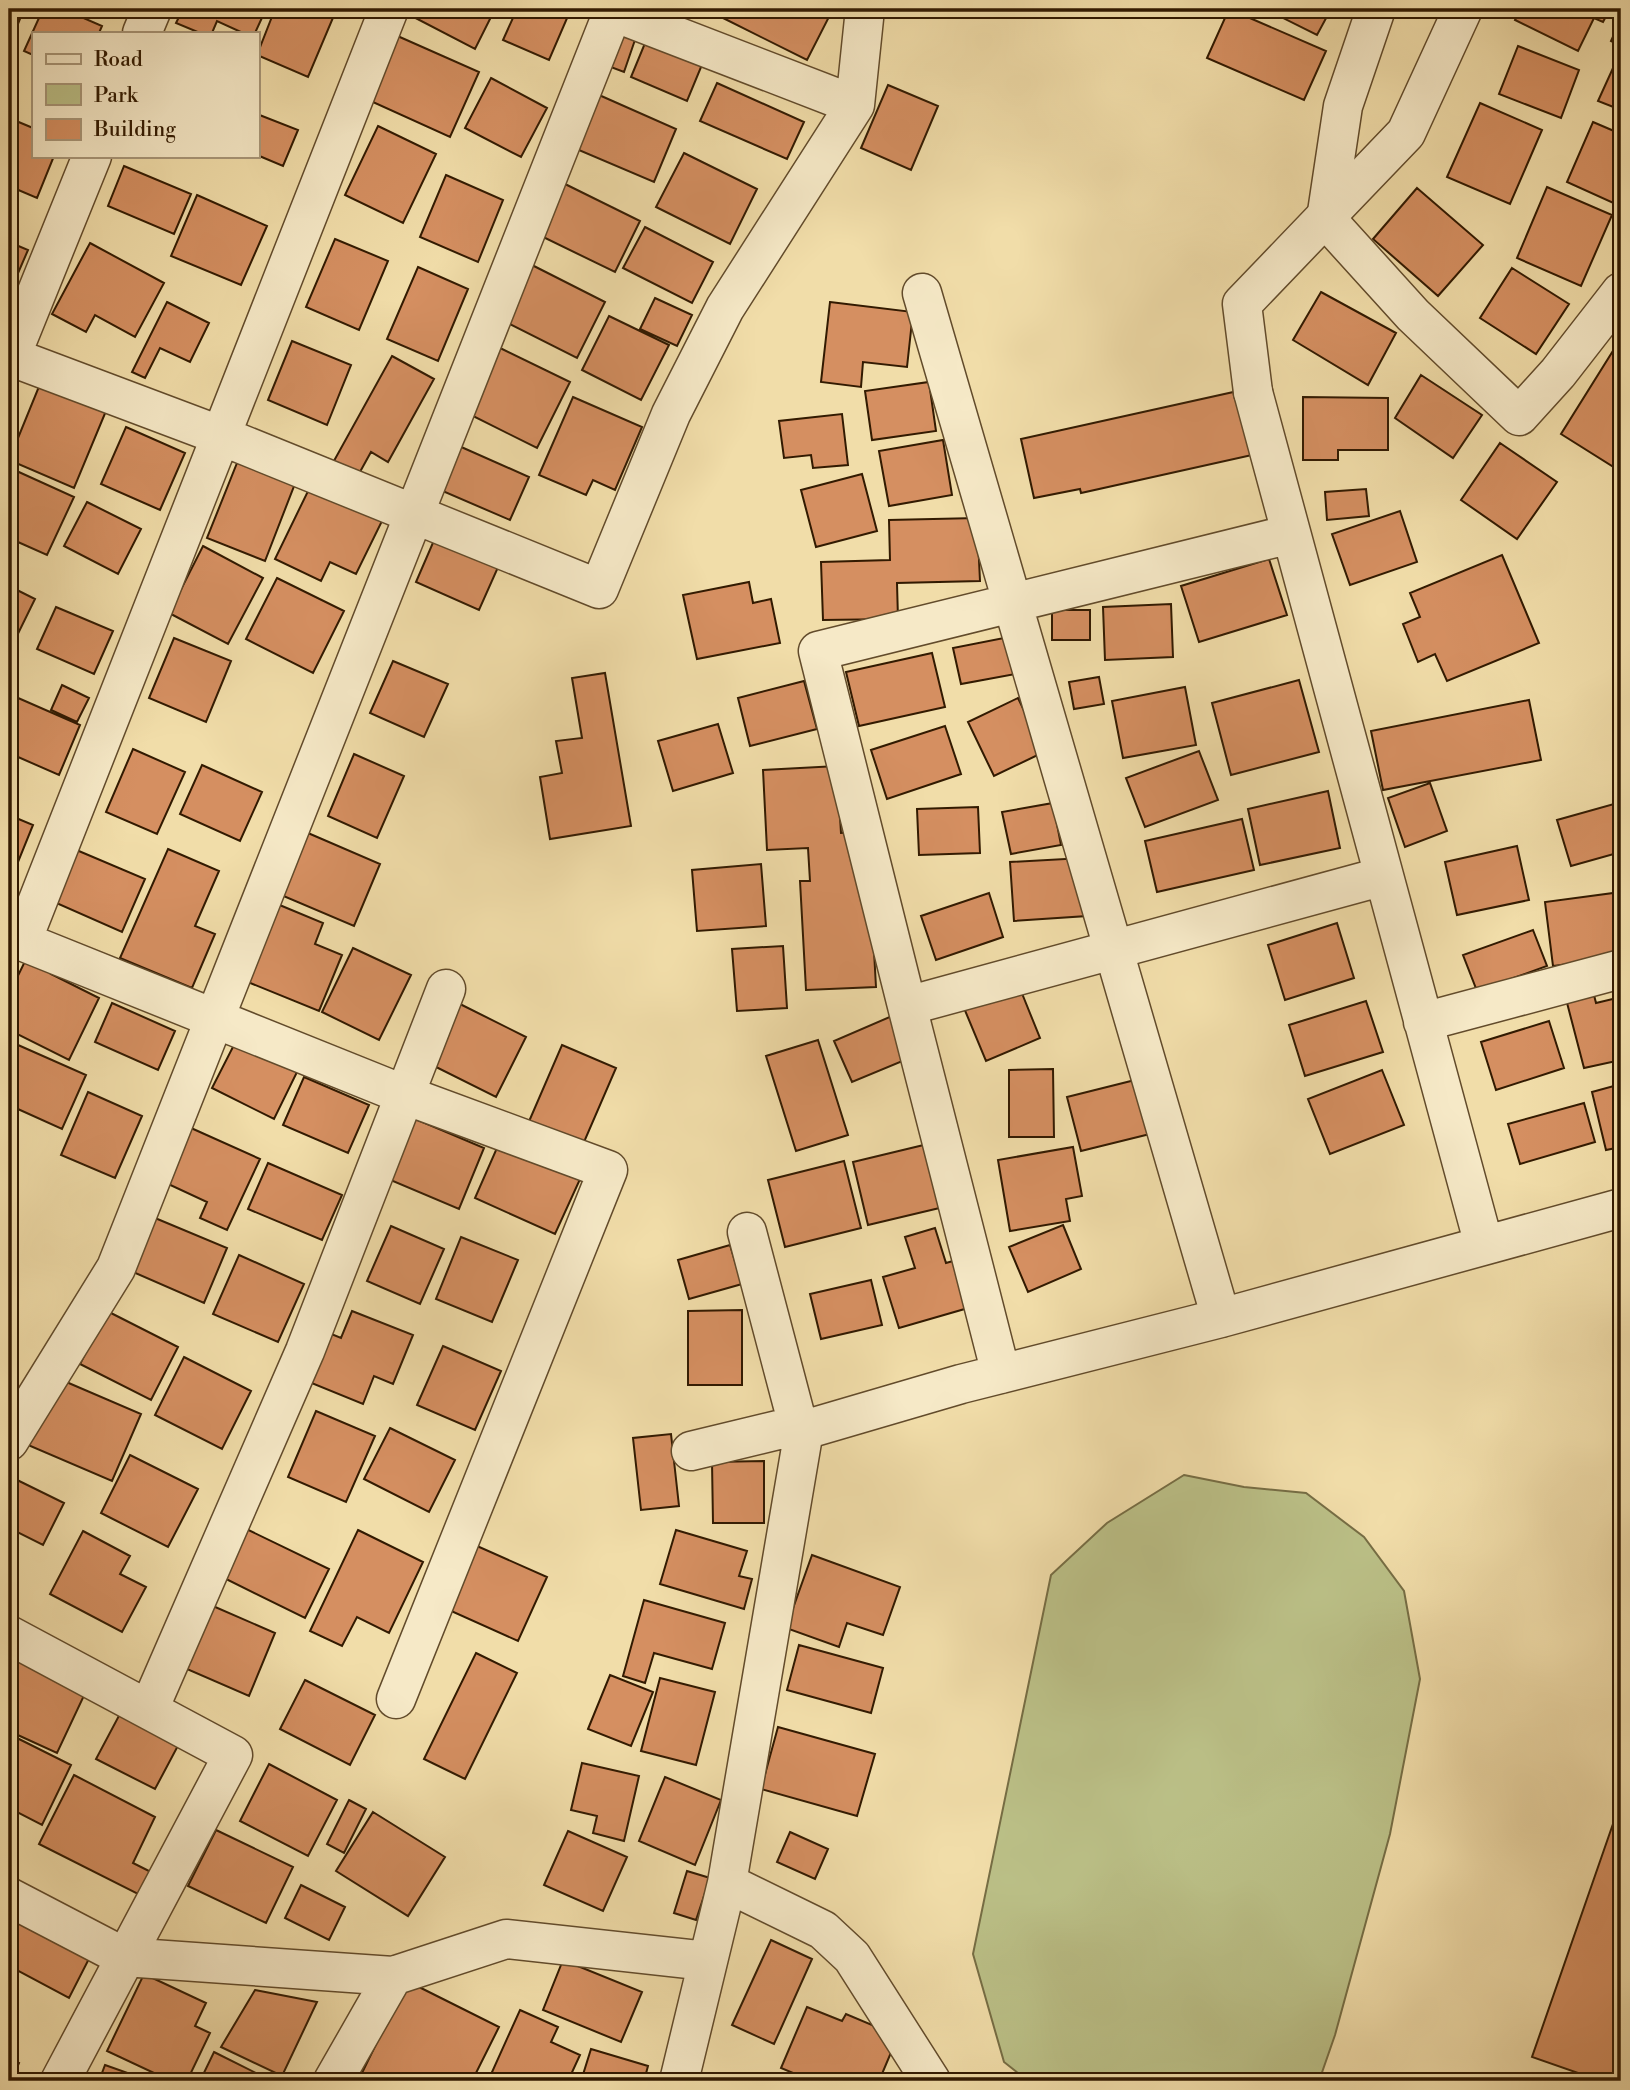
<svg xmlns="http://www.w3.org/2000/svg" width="1630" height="2090" font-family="'Libre Bodoni',serif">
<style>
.green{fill:#bbc087;stroke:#766d44;stroke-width:2}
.building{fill:#d58f61;stroke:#321a01;stroke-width:2}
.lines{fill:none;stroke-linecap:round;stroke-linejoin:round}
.minor-casing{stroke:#624b2b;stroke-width:41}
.tertiary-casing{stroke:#624b2b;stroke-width:41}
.minor{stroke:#f6e9c7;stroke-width:38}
.tertiary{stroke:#f6e9c7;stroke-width:38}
</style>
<rect width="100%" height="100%" fill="#f1dda9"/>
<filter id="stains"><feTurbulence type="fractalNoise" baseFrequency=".00286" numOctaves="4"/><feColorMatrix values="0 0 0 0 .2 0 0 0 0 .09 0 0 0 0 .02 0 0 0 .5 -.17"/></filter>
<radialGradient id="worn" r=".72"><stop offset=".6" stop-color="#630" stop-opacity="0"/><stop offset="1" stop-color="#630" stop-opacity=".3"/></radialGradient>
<path class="green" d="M 1184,1475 L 1244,1487 L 1306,1493 L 1364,1537 L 1404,1591 L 1420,1679 L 1390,1834 L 1335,2035 L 1319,2081 L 1028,2081 L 1004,2062 L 973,1954 L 1051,1575 L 1107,1523 Z"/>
<path class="building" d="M 9,9 L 24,9 L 9,46 Z
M 43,9 L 63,9 L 102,26 L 99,33 L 33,33 L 33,55 L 24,51 Z
M 183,9 L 266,9 L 255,33 L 243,33 L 217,21 L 212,33 L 200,33 L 176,23 Z
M 275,9 L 326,9 L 335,13 L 308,77 L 257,55 Z
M 403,9 L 495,9 L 475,49 L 402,11 Z
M 517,9 L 571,9 L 549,60 L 503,40 Z
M 728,9 L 833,9 L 807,60 L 723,18 Z
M 1229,9 L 1326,51 L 1304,100 L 1207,58 Z
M 1265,9 L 1331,9 L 1317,35 Z
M 1520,9 L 1610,9 L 1603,22 L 1594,18 L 1578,51 L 1515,20 Z
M 1621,19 L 1621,46 L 1611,41 Z
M 612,29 L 636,37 L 624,72 L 600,63 Z
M 650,31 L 706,55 L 687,101 L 631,77 Z
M 393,34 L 479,72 L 450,137 L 364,98 Z
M 1518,46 L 1579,70 L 1561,118 L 1499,94 Z
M 1613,68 L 1621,71 L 1621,110 L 1598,101 Z
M 491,78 L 547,108 L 521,157 L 465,128 Z
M 717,83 L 804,122 L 787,159 L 700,121 Z
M 888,85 L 938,106 L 911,170 L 861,148 Z
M 590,91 L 676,129 L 654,182 L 567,145 Z
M 1480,103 L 1542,130 L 1510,204 L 1447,177 Z
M 257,114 L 298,130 L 283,166 L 257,155 Z
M 9,118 L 33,128 L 33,156 L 54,156 L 37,198 L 9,186 Z
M 1593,122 L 1621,134 L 1620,206 L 1567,182 Z
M 378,126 L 436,154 L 403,223 L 345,195 Z
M 684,153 L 757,189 L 730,244 L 656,207 Z
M 124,166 L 191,194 L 174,234 L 108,206 Z
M 446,175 L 503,200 L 478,262 L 420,237 Z
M 563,183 L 640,221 L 615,272 L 537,234 Z
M 1547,187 L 1612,215 L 1581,286 L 1517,258 Z
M 1417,188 L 1483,245 L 1438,296 L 1373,239 Z
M 197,195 L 267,226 L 241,285 L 171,256 Z
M 645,227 L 713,262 L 692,303 L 623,268 Z
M 335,239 L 388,261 L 359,330 L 306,307 Z
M 9,242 L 28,250 L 9,294 Z
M 90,243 L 164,283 L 135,337 L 95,315 L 86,332 L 52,314 Z
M 526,262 L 605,302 L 577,358 L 498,318 Z
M 418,267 L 468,289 L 438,361 L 387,339 Z
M 1512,268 L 1569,304 L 1536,354 L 1480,318 Z
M 1321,292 L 1396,333 L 1368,385 L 1293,340 Z
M 655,298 L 692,315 L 677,346 L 640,329 Z
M 167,302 L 209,323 L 190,362 L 160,348 L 145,378 L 132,372 Z
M 830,302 L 913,312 L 907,367 L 863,362 L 861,387 L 821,382 Z
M 609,316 L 669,345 L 641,400 L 582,370 Z
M 1621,338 L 1621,469 L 1620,471 L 1561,434 Z
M 292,341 L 351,365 L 327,425 L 268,400 Z
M 494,345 L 570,382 L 537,448 L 461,410 Z
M 392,356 L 434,379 L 388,462 L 371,452 L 355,481 L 330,468 Z
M 1421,375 L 1482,415 L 1453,458 L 1395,418 Z
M 929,382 L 936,431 L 872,440 L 865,391 Z
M 40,384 L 106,411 L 74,488 L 9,460 Z
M 1247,389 L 1261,453 L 1081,493 L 1080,489 L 1034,498 L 1021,439 Z
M 573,397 L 642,427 L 615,490 L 593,480 L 586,495 L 539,475 Z
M 1303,397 L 1388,398 L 1388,450 L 1338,450 L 1338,460 L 1303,460 Z
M 842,414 L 848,465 L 813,468 L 811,455 L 784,458 L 779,421 Z
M 126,427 L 185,453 L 160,510 L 101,484 Z
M 943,440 L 952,495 L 889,506 L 879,451 Z
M 450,442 L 529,477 L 510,520 L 431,486 Z
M 1500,443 L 1557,482 L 1517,539 L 1461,500 Z
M 239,458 L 296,481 L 265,561 L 207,538 Z
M 10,468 L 74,497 L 47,555 L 9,538 Z
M 862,474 L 877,531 L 816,547 L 801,490 Z
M 310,487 L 382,521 L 356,574 L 330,562 L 321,581 L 275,559 Z
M 1366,489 L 1369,516 L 1327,520 L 1325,492 Z
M 87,502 L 141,529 L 118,574 L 64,546 Z
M 1400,511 L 1417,562 L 1350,585 L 1332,534 Z
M 977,518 L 980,581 L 897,583 L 898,619 L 823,620 L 821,562 L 890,560 L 889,520 Z
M 435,538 L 499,565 L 479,610 L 416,582 Z
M 203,546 L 263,578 L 228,644 L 169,613 Z
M 1502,555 L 1539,643 L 1447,681 L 1435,654 L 1418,662 L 1403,624 L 1420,617 L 1410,593 Z
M 1269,559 L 1287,615 L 1199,642 L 1181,586 Z
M 277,578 L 344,611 L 313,673 L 246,639 Z
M 749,582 L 753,603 L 771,599 L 780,643 L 697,659 L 683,595 Z
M 9,586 L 35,599 L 9,652 Z
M 1171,604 L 1173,657 L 1105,660 L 1103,607 Z
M 56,607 L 113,631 L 94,674 L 37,649 Z
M 1052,610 L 1090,610 L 1090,640 L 1052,640 Z
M 1019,635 L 1026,672 L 961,684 L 953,648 Z
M 174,638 L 231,661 L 206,722 L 149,698 Z
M 932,653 L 945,707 L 859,726 L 846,672 Z
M 393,661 L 448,684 L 424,737 L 370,713 Z
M 605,673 L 631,826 L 550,839 L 540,777 L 562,773 L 556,741 L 582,738 L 572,678 Z
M 1099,677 L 1104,704 L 1074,709 L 1069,682 Z
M 1299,680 L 1319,752 L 1231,775 L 1212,703 Z
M 804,681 L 817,729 L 750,746 L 738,698 Z
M 62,685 L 89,698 L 77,722 L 51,710 Z
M 1185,687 L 1196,745 L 1123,758 L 1112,701 Z
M 9,694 L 80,725 L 59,775 L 9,753 Z
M 1018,698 L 1044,752 L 994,776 L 968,722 Z
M 1529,700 L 1541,760 L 1383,790 L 1371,731 Z
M 718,724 L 733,773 L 673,791 L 658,741 Z
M 945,726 L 961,774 L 887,799 L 871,750 Z
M 133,749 L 185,772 L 157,834 L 106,812 Z
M 1199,751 L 1218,800 L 1145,827 L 1126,778 Z
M 354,754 L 404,776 L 377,838 L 328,816 Z
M 202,765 L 262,792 L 240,841 L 180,814 Z
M 837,766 L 841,833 L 859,832 L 871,897 L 876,987 L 806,990 L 800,881 L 810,881 L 808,848 L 767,850 L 763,770 Z
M 1430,783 L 1447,831 L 1405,847 L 1388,798 Z
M 1328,791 L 1340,848 L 1260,865 L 1248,809 Z
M 1621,802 L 1621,852 L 1571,866 L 1557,820 Z
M 1053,803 L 1061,845 L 1011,854 L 1002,812 Z
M 978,807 L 980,853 L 919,855 L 917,809 Z
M 9,815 L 33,825 L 16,867 L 9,864 Z
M 1242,819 L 1254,870 L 1157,892 L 1145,841 Z
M 301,830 L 380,864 L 354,926 L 274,892 Z
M 67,846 L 145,879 L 122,932 L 45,898 Z
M 1517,846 L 1529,900 L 1457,915 L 1445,862 Z
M 168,849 L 219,871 L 195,926 L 215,934 L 192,988 L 120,958 Z
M 1083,858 L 1087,916 L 1014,921 L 1010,862 Z
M 761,864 L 766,926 L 697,931 L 692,870 Z
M 1621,892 L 1621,958 L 1553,966 L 1545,902 Z
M 989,893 L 1003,937 L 936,960 L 921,916 Z
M 270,901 L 323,923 L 315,944 L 342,955 L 319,1011 L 238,978 Z
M 1337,923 L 1354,978 L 1285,1000 L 1268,945 Z
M 1533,930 L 1547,966 L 1477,991 L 1463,955 Z
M 783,946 L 787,1008 L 737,1011 L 732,949 Z
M 353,948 L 411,975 L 379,1040 L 322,1012 Z
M 30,951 L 56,964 L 51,974 L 99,998 L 69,1060 L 9,1030 L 9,994 Z
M 1019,986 L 1040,1038 L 986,1061 L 964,1008 Z
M 1593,991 L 1596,1003 L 1621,997 L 1621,1060 L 1584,1068 L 1566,999 Z
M 452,1000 L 526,1037 L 496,1097 L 422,1060 Z
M 1366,1001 L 1383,1052 L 1305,1076 L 1289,1025 Z
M 112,1003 L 175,1031 L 158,1070 L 95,1042 Z
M 899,1013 L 917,1055 L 852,1082 L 834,1041 Z
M 1549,1021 L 1564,1068 L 1496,1090 L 1481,1042 Z
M 238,1037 L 299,1068 L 274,1119 L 212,1088 Z
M 818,1040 L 848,1135 L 796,1151 L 766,1056 Z
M 9,1041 L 86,1075 L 62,1129 L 9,1105 Z
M 562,1045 L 616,1068 L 581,1149 L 527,1126 Z
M 1053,1069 L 1054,1137 L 1009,1137 L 1009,1070 Z
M 1382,1070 L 1404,1125 L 1330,1154 L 1308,1099 Z
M 304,1077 L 369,1105 L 348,1153 L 283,1125 Z
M 1139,1079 L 1154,1133 L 1081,1151 L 1067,1097 Z
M 1621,1084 L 1621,1147 L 1606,1150 L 1592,1092 Z
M 88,1092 L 142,1116 L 115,1178 L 61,1155 Z
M 1584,1103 L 1595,1142 L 1520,1164 L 1508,1124 Z
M 406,1115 L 484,1148 L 459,1209 L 381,1176 Z
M 191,1128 L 260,1159 L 227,1230 L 200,1218 L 207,1202 L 166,1183 Z
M 500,1141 L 581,1177 L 555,1234 L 475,1198 Z
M 932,1143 L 948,1206 L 868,1225 L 853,1162 Z
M 1073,1147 L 1082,1196 L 1066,1199 L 1070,1221 L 1010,1231 L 998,1160 Z
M 844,1161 L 861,1228 L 785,1247 L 768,1180 Z
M 268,1163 L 342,1195 L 322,1240 L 248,1209 Z
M 155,1218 L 227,1248 L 204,1303 L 133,1272 Z
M 1063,1225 L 1081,1269 L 1028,1292 L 1009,1247 Z
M 391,1226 L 444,1249 L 420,1304 L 367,1281 Z
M 935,1228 L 946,1263 L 960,1259 L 975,1306 L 899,1328 L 883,1277 L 915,1268 L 905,1237 Z
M 461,1237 L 518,1260 L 492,1322 L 436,1299 Z
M 730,1245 L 742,1284 L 689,1299 L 678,1260 Z
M 239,1255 L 304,1284 L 278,1342 L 213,1314 Z
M 871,1280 L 882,1325 L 821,1339 L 810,1294 Z
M 742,1310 L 742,1385 L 688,1385 L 688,1311 Z
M 107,1311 L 178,1347 L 151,1400 L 80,1364 Z
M 352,1311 L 413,1335 L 393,1384 L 374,1376 L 363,1404 L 309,1382 L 329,1333 L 341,1338 Z
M 443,1346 L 501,1371 L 475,1430 L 417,1405 Z
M 184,1357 L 251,1391 L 222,1449 L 155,1415 Z
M 57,1378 L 141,1414 L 112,1481 L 28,1445 Z
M 316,1411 L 375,1436 L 346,1502 L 288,1477 Z
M 390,1428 L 455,1460 L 429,1512 L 364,1479 Z
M 671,1434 L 679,1506 L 641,1510 L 633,1438 Z
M 130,1455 L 198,1489 L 168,1547 L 101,1513 Z
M 764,1461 L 764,1523 L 713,1523 L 712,1462 Z
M 9,1476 L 64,1503 L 43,1545 L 9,1528 Z
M 240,1526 L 329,1569 L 305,1618 L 216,1574 Z
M 358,1530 L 423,1562 L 389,1633 L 357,1617 L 342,1646 L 310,1631 Z
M 676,1530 L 747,1551 L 739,1576 L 752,1579 L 744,1609 L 660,1584 Z
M 83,1531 L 130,1556 L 120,1574 L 146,1587 L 122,1632 L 50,1594 Z
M 468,1542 L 547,1577 L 518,1641 L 440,1606 Z
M 812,1555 L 900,1587 L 883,1635 L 847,1623 L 839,1647 L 786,1628 Z
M 644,1600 L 725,1623 L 712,1669 L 654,1653 L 645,1683 L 623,1676 Z
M 206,1603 L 275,1633 L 249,1696 L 180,1666 Z
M 799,1645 L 883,1668 L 871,1713 L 787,1690 Z
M 476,1653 L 517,1673 L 465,1779 L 424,1759 Z
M 17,1654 L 88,1687 L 57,1753 L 9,1731 L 9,1672 Z
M 610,1675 L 653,1692 L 631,1746 L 588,1729 Z
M 660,1678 L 715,1692 L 696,1765 L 641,1751 Z
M 305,1680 L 375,1715 L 350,1765 L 280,1729 Z
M 122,1710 L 181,1740 L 155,1789 L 96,1759 Z
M 778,1727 L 875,1754 L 857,1816 L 761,1789 Z
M 9,1734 L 71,1765 L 42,1825 L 9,1808 Z
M 582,1763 L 639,1776 L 624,1841 L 593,1833 L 597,1816 L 571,1810 Z
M 269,1764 L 337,1800 L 308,1856 L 240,1821 Z
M 74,1775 L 155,1817 L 133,1863 L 151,1872 L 140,1895 L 39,1844 Z
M 665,1777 L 721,1800 L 695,1865 L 639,1841 Z
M 349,1800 L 366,1809 L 344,1853 L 327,1844 Z
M 373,1812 L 445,1857 L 408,1916 L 336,1871 Z
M 1614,1821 L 1621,1824 L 1621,2081 L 1601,2081 L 1532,2057 Z
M 216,1830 L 293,1867 L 266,1923 L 188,1886 Z
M 568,1831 L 627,1857 L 603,1911 L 544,1885 Z
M 790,1832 L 828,1849 L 815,1879 L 777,1862 Z
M 687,1871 L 710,1878 L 696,1920 L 674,1913 Z
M 301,1885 L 345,1907 L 329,1940 L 285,1918 Z
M 9,1910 L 96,1945 L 69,1998 L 9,1966 Z
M 771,1940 L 812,1959 L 774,2044 L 732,2025 Z
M 563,1960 L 642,1992 L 621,2042 L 543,2010 Z
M 144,1974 L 206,2003 L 195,2026 L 210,2033 L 187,2081 L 171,2081 L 107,2051 Z
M 407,1981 L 499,2027 L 472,2081 L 369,2081 L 360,2077 Z
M 255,1990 L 317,2002 L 282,2076 L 221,2047 Z
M 807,2007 L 842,2021 L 846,2014 L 898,2036 L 879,2081 L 812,2081 L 781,2068 Z
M 520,2010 L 558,2027 L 551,2042 L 580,2055 L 568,2081 L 488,2081 Z
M 591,2049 L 648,2066 L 644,2081 L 581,2081 Z
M 214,2052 L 272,2081 L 200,2081 Z
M 9,2058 L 19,2063 L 11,2081 L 9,2081 Z
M 105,2065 L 142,2078 L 141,2081 L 99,2081 Z"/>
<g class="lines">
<g class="minor-casing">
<path id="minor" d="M 606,9 L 855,105
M 1376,9 L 1343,106 L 1326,219 L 1413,315 L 1519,416 L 1558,373 L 1621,292
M 142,33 L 152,9
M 922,293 L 1221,1318
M 9,356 L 219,435 L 599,589 L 671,414 L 725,308 L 855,105 L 865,9
M 9,361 L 92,156
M 1253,392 L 1484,1245
M 1291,534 L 818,651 L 907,1006 L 1384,876
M 9,936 L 405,1095 L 608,1170 L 396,1699
M 22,941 L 389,9
M 907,1006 L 1001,1374
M 1423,1022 L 1621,969
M 9,1441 L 116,1268 L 614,9
M 691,1451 L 778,1430 L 804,1430 L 795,1414 L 747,1232
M 9,1635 L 233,1755 L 60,2081
M 149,1709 L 305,1351 L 446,989
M 9,1897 L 124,1957 L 393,1976 L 506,1939 L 707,1961
M 333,2081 L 393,1976
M 679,2081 L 727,1883
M 931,2081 L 852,1957 L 823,1930 L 727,1883 L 804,1430 L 961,1384 L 1221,1318 L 1621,1208"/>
</g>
<g class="tertiary-casing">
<path id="tertiary" d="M 1253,392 L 1242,304 L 1406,133 L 1463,9"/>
</g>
<use href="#minor" class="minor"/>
<use href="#tertiary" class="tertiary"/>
</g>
<rect width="1630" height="2090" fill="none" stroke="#f1dda9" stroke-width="35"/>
<rect x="10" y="10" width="1609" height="2069" fill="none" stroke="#321a01" stroke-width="3.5"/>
<rect x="18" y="18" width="1595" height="2055" fill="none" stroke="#321a01" stroke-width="2"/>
<rect x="32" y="32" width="228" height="126" fill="#f6e9c7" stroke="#a89678" stroke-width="2"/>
<rect x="46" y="54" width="35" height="10" fill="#f6e9c7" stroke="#a89678" stroke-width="2"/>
<text x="94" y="66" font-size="21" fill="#321a01">Road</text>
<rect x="46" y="84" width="35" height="21" fill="#bbc087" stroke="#a89678" stroke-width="2"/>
<text x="94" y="102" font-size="21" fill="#321a01">Park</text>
<rect x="46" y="119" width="35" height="21" fill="#d58f61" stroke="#a89678" stroke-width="2"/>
<text x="94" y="136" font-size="21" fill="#321a01">Building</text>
<rect width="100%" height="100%" filter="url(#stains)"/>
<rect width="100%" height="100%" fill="url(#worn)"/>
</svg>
